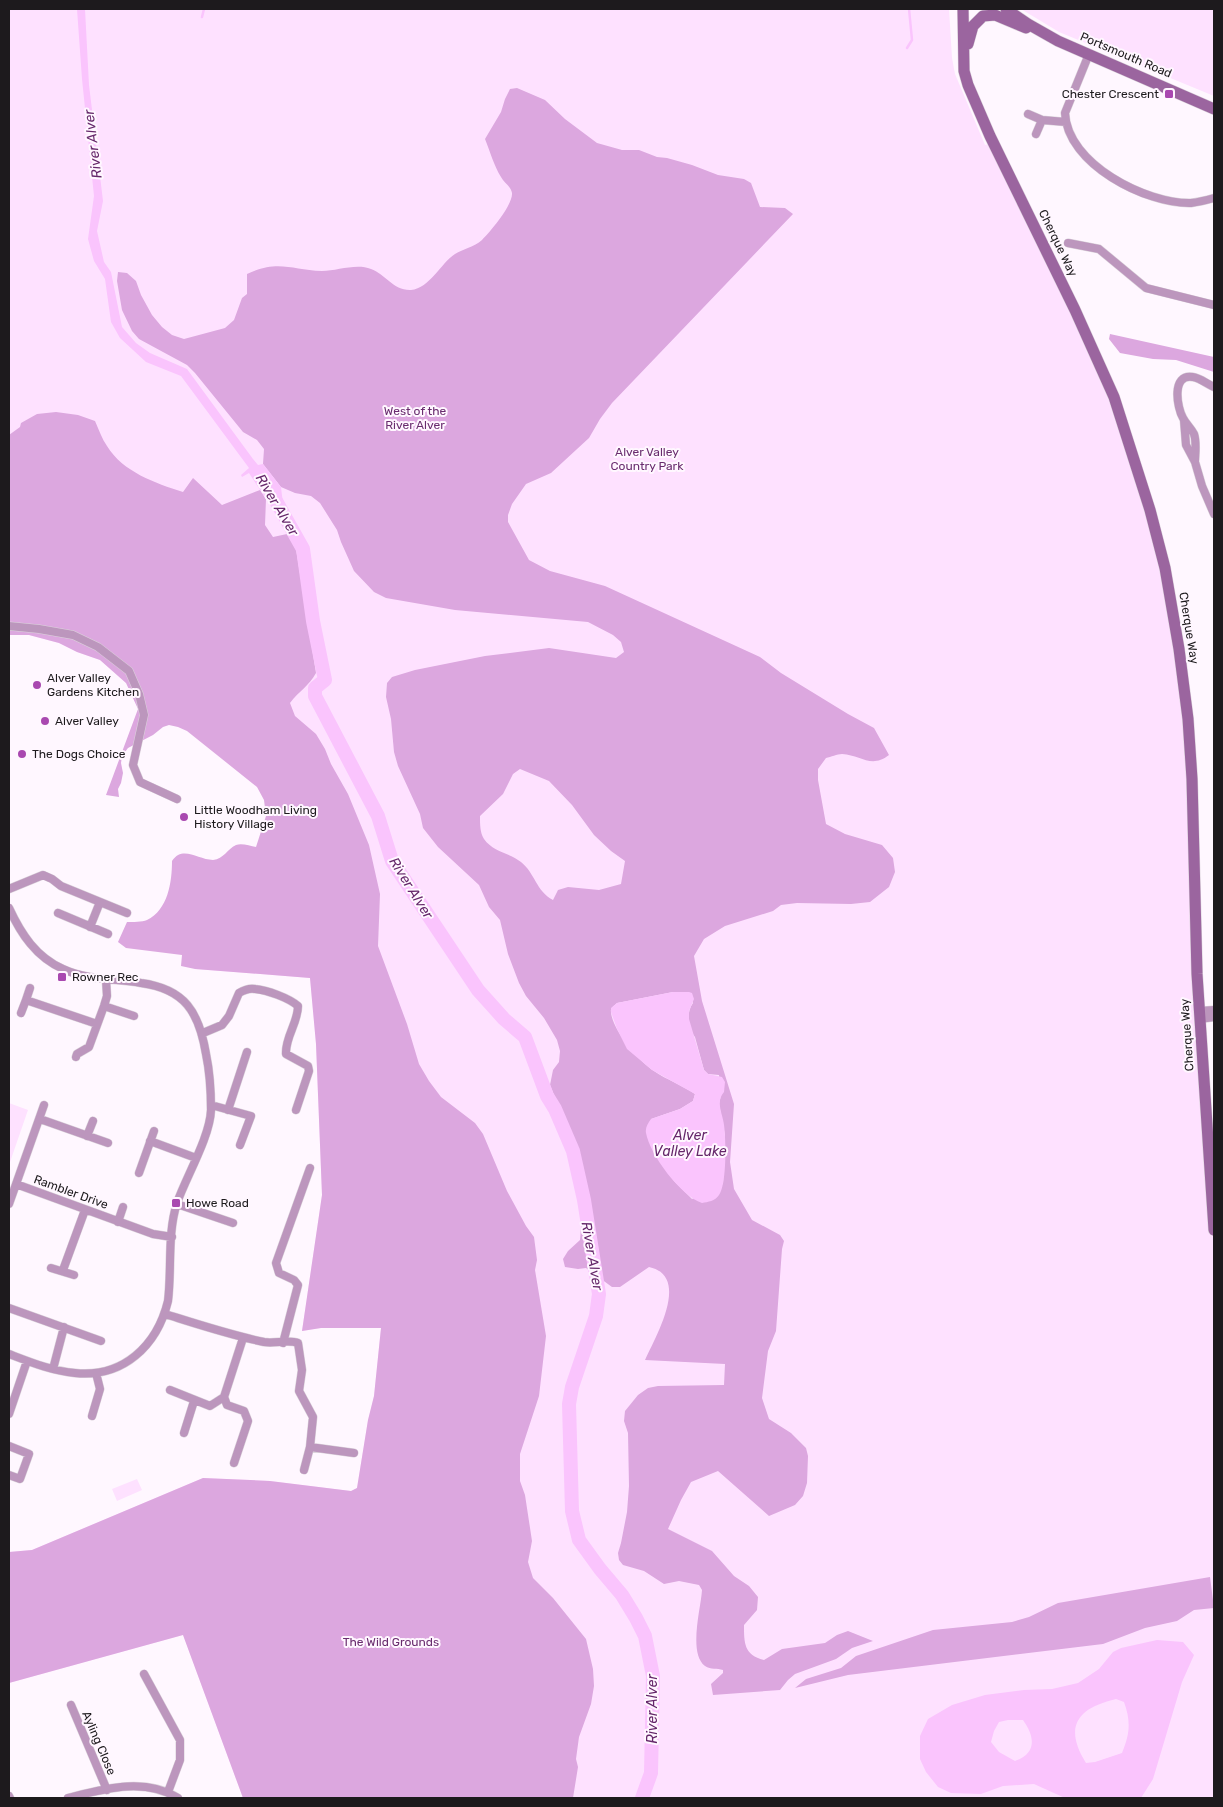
<svg xmlns="http://www.w3.org/2000/svg" width="1223" height="1807" font-family="Rubik,sans-serif">
<style>
.green{fill:#fee1ff}
.forest{fill:#dca7df;fill-rule:evenodd}
.water{fill:#fac4fd;fill-rule:evenodd}
.lines{fill:none;stroke-linecap:round;stroke-linejoin:round}
.stream{stroke:#fac4fd;stroke-width:2.5}
.river{stroke:#fac4fd;stroke-width:14}
.street-casing{stroke:#dbd4db;stroke-width:9}
.secondary-casing{stroke:#dbd4db;stroke-width:12}
.street{stroke:#bc96bd;stroke-width:8}
.secondary{stroke:#9b659f;stroke-width:11}
.poi-dot{fill:#a948b0;stroke:#fff7ff;stroke-width:2}
.labels{text-anchor:middle;dominant-baseline:central;stroke-width:4;stroke-linejoin:round;paint-order:stroke}
.street-label{font-size:12px;fill:#1d1a1d;stroke:#fff7ff}
.poi-label{font-size:12px;fill:#1d1a1d;stroke:#fff7ff;text-anchor:start}
.park-label{font-size:12px;fill:#692b6e;stroke:#fff7ff}
.water-label{font-size:14px;font-style:italic;fill:#65276a;stroke:#fff7ff}
</style>
<rect width="100%" height="100%" fill="#fff7ff"/>
<path class="green" d="M 9,9 L 949,9 L 952,58 L 955,74 L 985,145 L 989,144 L 1075,310 L 1150,510 L 1179,649 L 1214,1230 L 1214,1798 L 243,1798 L 183,1635 L 9,1683 L 9,1552 L 32,1550 L 203,1478 L 270,1481 L 351,1491 L 357,1488 L 368,1420 L 374,1396 L 381,1328 L 321,1328 L 302,1331 L 322,1195 L 316,1044 L 310,978 L 195,969 L 318,761 L 126,683 L 100,660 L 77,652 L 59,643 L 29,635 L 9,635 Z
M 1021,9 L 1214,9 L 1214,96 L 1059,32 Z
M 9,1103 L 28,1110 L 9,1165 Z
M 137,1479 L 142,1490 L 117,1501 L 112,1489 Z"/>
<path class="forest" d="M 517,88 L 545,100 L 565,119 L 597,143 L 622,150 L 639,150 L 657,157 L 667,158 L 692,165 L 718,175 L 744,179 L 751,183 L 760,207 L 785,208 L 793,214 L 612,403 L 600,419 L 589,438 L 551,473 L 526,484 L 512,504 L 508,515 L 508,522 L 529,560 L 550,571 L 605,586 L 760,657 L 781,673 L 848,714 L 874,728 L 889,755 C 871,769 861,755 842,754 C 837,754 831,757 826,758 L 818,769 L 818,780 L 826,824 L 845,834 L 882,845 L 893,858 L 895,872 L 889,887 L 870,902 L 851,904 L 797,903 L 781,905 L 773,911 L 725,926 L 704,939 L 694,956 L 702,1001 L 734,1104 L 730,1162 L 734,1189 L 752,1220 L 780,1235 L 784,1241 L 782,1249 L 776,1331 L 768,1351 L 762,1398 L 769,1419 L 791,1433 L 806,1448 L 808,1456 L 807,1483 L 803,1496 L 795,1505 L 769,1516 L 718,1471 L 691,1482 L 681,1500 L 668,1529 L 712,1551 L 734,1576 L 749,1586 L 758,1597 L 757,1610 L 744,1625 C 744,1643 744,1655 764,1660 L 782,1649 L 825,1643 L 837,1635 L 848,1631 L 873,1641 L 852,1648 L 836,1659 L 795,1674 L 788,1680 L 780,1690 L 713,1695 L 711,1684 L 723,1673 L 723,1670 C 717,1668 711,1670 705,1666 C 688,1653 701,1608 702,1590 L 699,1585 L 679,1581 L 664,1584 L 644,1571 L 623,1565 L 619,1560 L 618,1553 L 621,1543 L 627,1512 L 629,1486 L 628,1433 L 624,1421 L 625,1411 L 638,1395 L 648,1388 L 658,1386 L 724,1385 L 725,1364 L 645,1360 C 656,1336 691,1276 649,1267 L 620,1287 L 612,1287 L 586,1268 L 578,1269 L 565,1267 L 563,1259 L 568,1251 L 580,1240 L 585,1179 L 579,1157 L 550,1085 L 553,1070 L 559,1062 L 560,1051 L 557,1040 L 544,1018 L 526,996 L 519,983 L 508,954 L 500,920 L 489,907 L 479,885 L 438,847 L 423,828 L 420,814 L 398,766 L 394,752 L 391,719 L 386,697 L 387,683 L 392,677 L 415,670 L 485,656 L 549,648 L 616,658 L 624,652 L 621,642 L 613,635 L 588,622 L 455,610 L 386,598 L 374,592 L 354,571 L 341,542 L 337,530 L 320,503 L 311,496 L 295,493 L 281,487 L 263,464 L 264,449 L 257,440 L 243,432 L 195,373 L 187,365 L 139,339 L 132,331 L 122,310 L 117,281 L 118,272 L 127,273 L 136,281 L 141,295 L 152,315 L 162,327 L 172,335 L 184,339 L 225,328 L 234,320 L 242,298 L 247,294 L 247,274 C 278,259 292,270 322,271 C 337,271 356,263 371,269 C 385,274 394,291 411,290 C 430,288 440,264 455,254 C 463,249 474,247 482,240 C 490,232 513,205 512,193 C 511,186 504,183 501,177 C 494,166 490,151 485,139 L 501,112 L 505,99 L 510,89 ZM 520,769 L 549,781 L 572,805 L 594,835 L 611,851 L 625,861 L 621,884 L 599,890 L 568,887 L 558,890 L 553,900 C 536,891 535,873 521,862 C 510,853 493,852 484,839 C 480,833 480,824 480,816 L 503,794 L 513,774 ZM 673,992 L 689,992 L 693,1003 C 686,1012 688,1028 695,1037 L 704,1070 L 708,1074 L 719,1075 L 721,1095 L 719,1104 L 725,1135 L 723,1184 L 692,1199 L 674,1181 L 653,1151 L 651,1119 L 680,1109 L 693,1101 L 695,1094 C 682,1085 667,1080 654,1071 C 640,1062 612,1030 611,1012 C 610,1008 614,1006 617,1003 Z
M 1110,334 L 1214,357 L 1214,372 L 1176,360 L 1153,359 L 1120,353 L 1109,339 Z
M 56,412 L 78,415 L 95,421 C 99,430 102,439 107,446 C 123,472 155,483 183,492 L 193,478 L 222,505 L 260,490 L 266,499 L 265,525 L 273,537 L 287,534 L 296,549 L 316,673 C 309,686 299,691 290,703 L 295,716 L 316,734 L 325,749 L 331,764 L 348,794 L 369,845 L 380,894 L 378,946 L 407,1024 L 419,1064 L 429,1081 L 441,1097 L 475,1123 L 483,1134 L 507,1191 L 526,1226 L 534,1237 L 537,1260 L 535,1270 L 546,1336 L 539,1396 L 520,1454 L 520,1481 L 525,1495 L 532,1541 L 528,1562 L 533,1578 L 553,1598 L 586,1639 L 593,1669 L 594,1686 L 591,1704 L 579,1737 L 576,1759 L 578,1767 L 573,1798 L 243,1798 L 183,1635 L 9,1683 L 9,1552 L 32,1550 L 203,1478 L 270,1481 L 351,1491 L 357,1488 L 368,1420 L 374,1396 L 381,1328 L 321,1328 L 302,1331 L 322,1195 L 316,1044 L 310,978 L 195,969 L 181,966 L 182,955 L 126,948 L 118,942 L 127,922 C 133,922 142,922 147,920 C 168,910 172,882 172,861 C 183,845 198,860 213,860 C 224,859 227,849 236,845 C 242,843 250,846 256,847 L 266,816 L 264,800 L 257,787 L 187,731 L 178,727 L 169,725 L 163,727 L 153,735 L 128,748 L 122,756 L 121,763 L 123,773 L 121,783 L 118,789 L 119,797 L 106,795 L 138,709 L 126,683 L 100,660 L 77,652 L 59,643 L 29,635 L 9,635 L 9,435 L 20,427 L 21,423 L 37,414 Z
M 1210,1577 L 1214,1608 L 1194,1610 L 1177,1621 L 1145,1628 L 1103,1644 L 848,1675 L 795,1688 L 806,1679 L 841,1668 L 856,1656 L 933,1630 L 1012,1622 L 1029,1617 L 1058,1603 Z"/>
<path class="water" d="M 77,9 L 85,9 L 89,85 L 103,201 L 97,231 L 104,262 L 111,272 L 122,327 L 136,343 L 150,353 L 187,369 L 253,459 L 258,465 L 263,464 L 281,487 L 283,504 L 278,509 L 271,501 L 266,499 L 249,473 L 242,477 L 241,475 L 249,468 L 181,376 L 146,362 L 120,338 L 111,322 L 105,279 L 94,261 L 88,239 L 94,196 L 82,79 Z
M 673,992 L 689,992 L 692,993 L 694,999 L 689,1011 L 689,1019 L 704,1070 L 708,1074 L 722,1077 L 725,1082 L 724,1092 C 715,1102 723,1114 724,1125 C 726,1139 727,1184 719,1195 C 715,1201 708,1202 702,1203 C 681,1196 650,1155 646,1133 C 645,1128 648,1123 651,1119 L 680,1109 L 693,1101 L 695,1094 L 652,1070 L 627,1049 L 617,1029 L 611,1012 L 611,1008 L 617,1003 Z
M 1157,1640 L 1183,1642 L 1194,1655 L 1182,1682 L 1153,1779 L 1141,1798 L 1065,1798 L 1034,1784 L 1003,1786 L 981,1794 L 951,1793 L 938,1787 L 926,1772 L 920,1759 L 920,1736 L 928,1719 L 952,1705 L 985,1695 L 1024,1690 L 1052,1689 L 1078,1683 L 1099,1669 L 1113,1652 L 1121,1648 ZM 1116,1699 L 1124,1702 C 1131,1721 1130,1734 1122,1753 L 1095,1762 L 1086,1763 C 1063,1726 1078,1708 1116,1699 ZM 1008,1720 L 1023,1720 C 1035,1737 1037,1753 1015,1761 L 999,1752 L 991,1742 L 994,1731 L 999,1722 Z"/>
<g class="lines">
<path class="stream" d="M 202,17 L 204,9
M 907,48 L 912,40 L 909,9"/>
<path class="river" d="M 271,492 L 303,549 L 313,621 L 325,680 L 315,688 L 315,696 L 378,816 L 392,861 L 478,990 L 504,1019 L 525,1037 L 547,1096 L 555,1109 L 573,1151 L 584,1200 L 599,1294 L 596,1316 L 572,1387 L 569,1404 L 572,1511 L 579,1540 L 600,1569 L 622,1595 L 636,1618 L 645,1636 L 653,1676 L 651,1773 L 642,1798"/>
<g class="street-casing">
<path id="street" d="M 1089,54 L 1065,113 C 1067,164 1146,204 1191,203 C 1199,202 1207,200 1214,198
M 1028,114 L 1042,120 L 1066,122
M 1036,134 L 1042,120
M 1068,243 L 1099,249 L 1146,288 L 1214,305
M 1184,420 L 1186,445 L 1195,462 L 1202,486 L 1214,514
M 1195,462 C 1195,453 1197,443 1194,434 C 1191,428 1186,424 1183,418 C 1177,408 1171,373 1193,377 C 1200,378 1207,384 1214,387
M 9,626 L 39,629 L 73,635 L 98,647 L 129,671 L 139,694 L 144,715 L 133,765 L 140,782 L 177,799
M 9,889 L 43,875 L 52,879 L 61,886 L 127,913
M 9,908 C 21,934 36,957 63,969 C 89,981 114,978 141,983 C 185,989 199,1012 206,1054 C 210,1073 211,1091 211,1110 C 210,1137 186,1177 177,1203 C 167,1234 172,1269 168,1301 C 157,1346 123,1378 75,1373 C 52,1371 30,1362 9,1354
M 58,913 L 108,934
M 90,927 L 100,902
M 26,1000 L 30,988
M 104,1006 L 134,1016
M 1200,1011 L 1214,1010
M 21,1013 L 26,1000 L 97,1024
M 1200,1019 L 1214,1017
M 203,1033 L 222,1025 L 229,1016 L 239,993 C 244,990 250,988 255,989 C 267,990 289,998 298,1006 C 298,1023 285,1037 286,1054 L 308,1066 L 309,1071 L 296,1110
M 76,1057 L 77,1054 L 89,1047 L 104,1006 L 107,996 L 106,980
M 211,1105 L 251,1116 L 240,1145
M 228,1110 L 247,1052
M 40,1119 L 108,1143
M 87,1136 L 93,1121
M 150,1141 L 196,1158
M 139,1173 L 154,1131
M 16,1184 L 153,1234 L 172,1237
M 9,1204 L 44,1105
M 177,1204 L 233,1223
M 118,1222 L 123,1207
M 51,1268 L 74,1275
M 63,1270 L 85,1210
M 9,1308 L 101,1341
M 165,1314 C 197,1324 230,1335 264,1342 C 275,1344 288,1339 298,1343 L 302,1370 L 299,1391 L 313,1417 L 310,1447 L 304,1470
M 283,1343 L 298,1285 L 294,1280 L 279,1273 L 276,1263 L 310,1168
M 53,1369 L 64,1327
M 170,1390 L 210,1406 L 224,1397
M 9,1414 L 27,1361
M 92,1416 L 100,1389 L 96,1373
M 184,1433 L 194,1401
M 9,1446 L 29,1454 L 20,1479 L 9,1475
M 310,1447 L 354,1453
M 234,1463 L 248,1421 L 244,1411 L 227,1405 L 224,1397 L 243,1338
M 144,1674 L 180,1740 L 180,1760 L 168,1792
M 71,1705 L 107,1790
M 9,1796 L 10,1798
M 68,1798 C 104,1789 144,1777 178,1798"/>
</g>
<g class="secondary-casing">
<path id="secondary" d="M 963,9 L 964,71 L 968,85 L 990,136 L 1075,310 L 1114,397 L 1150,510 L 1165,568 L 1179,649 L 1188,719 L 1192,779 L 1197,974 L 1214,1230
M 1006,9 L 1028,24 L 1058,41 L 1214,109
M 968,44 L 973,26 L 983,16 L 995,15 L 1026,28"/>
</g>
<use href="#street" class="street"/>
<use href="#secondary" class="secondary"/>
</g>
<g class="poi-dot">
<rect x="1164" y="89" width="10" height="10" rx="2.5"/>
<circle cx="37" cy="685" r="5"/>
<circle cx="45" cy="721" r="5"/>
<circle cx="22" cy="754" r="5"/>
<circle cx="184" cy="817" r="5"/>
<rect x="57" y="972" width="10" height="10" rx="2.5"/>
<rect x="171" y="1198" width="10" height="10" rx="2.5"/>
</g>
<g class="labels">
<g class="street-label">
<text transform="translate(1126 55) rotate(23)">Portsmouth Road</text>
<text transform="translate(1058 243) rotate(64)">Cherque Way</text>
<text transform="translate(1189 628) rotate(81)">Cherque Way</text>
<text transform="translate(1187 1035) rotate(-94)">Cherque Way</text>
<text transform="translate(71 1192) rotate(20)">Rambler Drive</text>
<text transform="translate(99 1743) rotate(67)">Ayling Close</text>
</g>
<g class="poi-label">
<text x="1159" y="94" text-anchor="end">Chester Crescent</text>
<text x="47" y="678">Alver Valley<tspan x="47" dy="14">Gardens Kitchen</tspan></text>
<text x="55" y="721">Alver Valley</text>
<text x="32" y="754">The Dogs Choice</text>
<text x="194" y="810">Little Woodham Living<tspan x="194" dy="14">History Village</tspan></text>
<text x="72" y="977">Rowner Rec</text>
<text x="186" y="1203">Howe Road</text>
</g>
<g class="park-label">
<text x="415" y="411">West of the<tspan x="415" dy="14">River Alver</tspan></text>
<text x="647" y="452">Alver Valley<tspan x="647" dy="14">Country Park</tspan></text>
<text x="391" y="1642">The Wild Grounds</text>
</g>
<g class="water-label">
<text transform="translate(93 144) rotate(-97)">River Alver</text>
<text transform="translate(277 505) rotate(59)">River Alver</text>
<text transform="translate(411 888) rotate(58)">River Alver</text>
<text x="690" y="1135">Alver<tspan x="690" dy="16">Valley Lake</tspan></text>
<text transform="translate(592 1256) rotate(80)">River Alver</text>
<text transform="translate(652 1709) rotate(-90)">River Alver</text>
</g>
</g>
<rect width="1223" height="1807" fill="none" stroke="#1d1a1d" stroke-width="20"/>
</svg>
